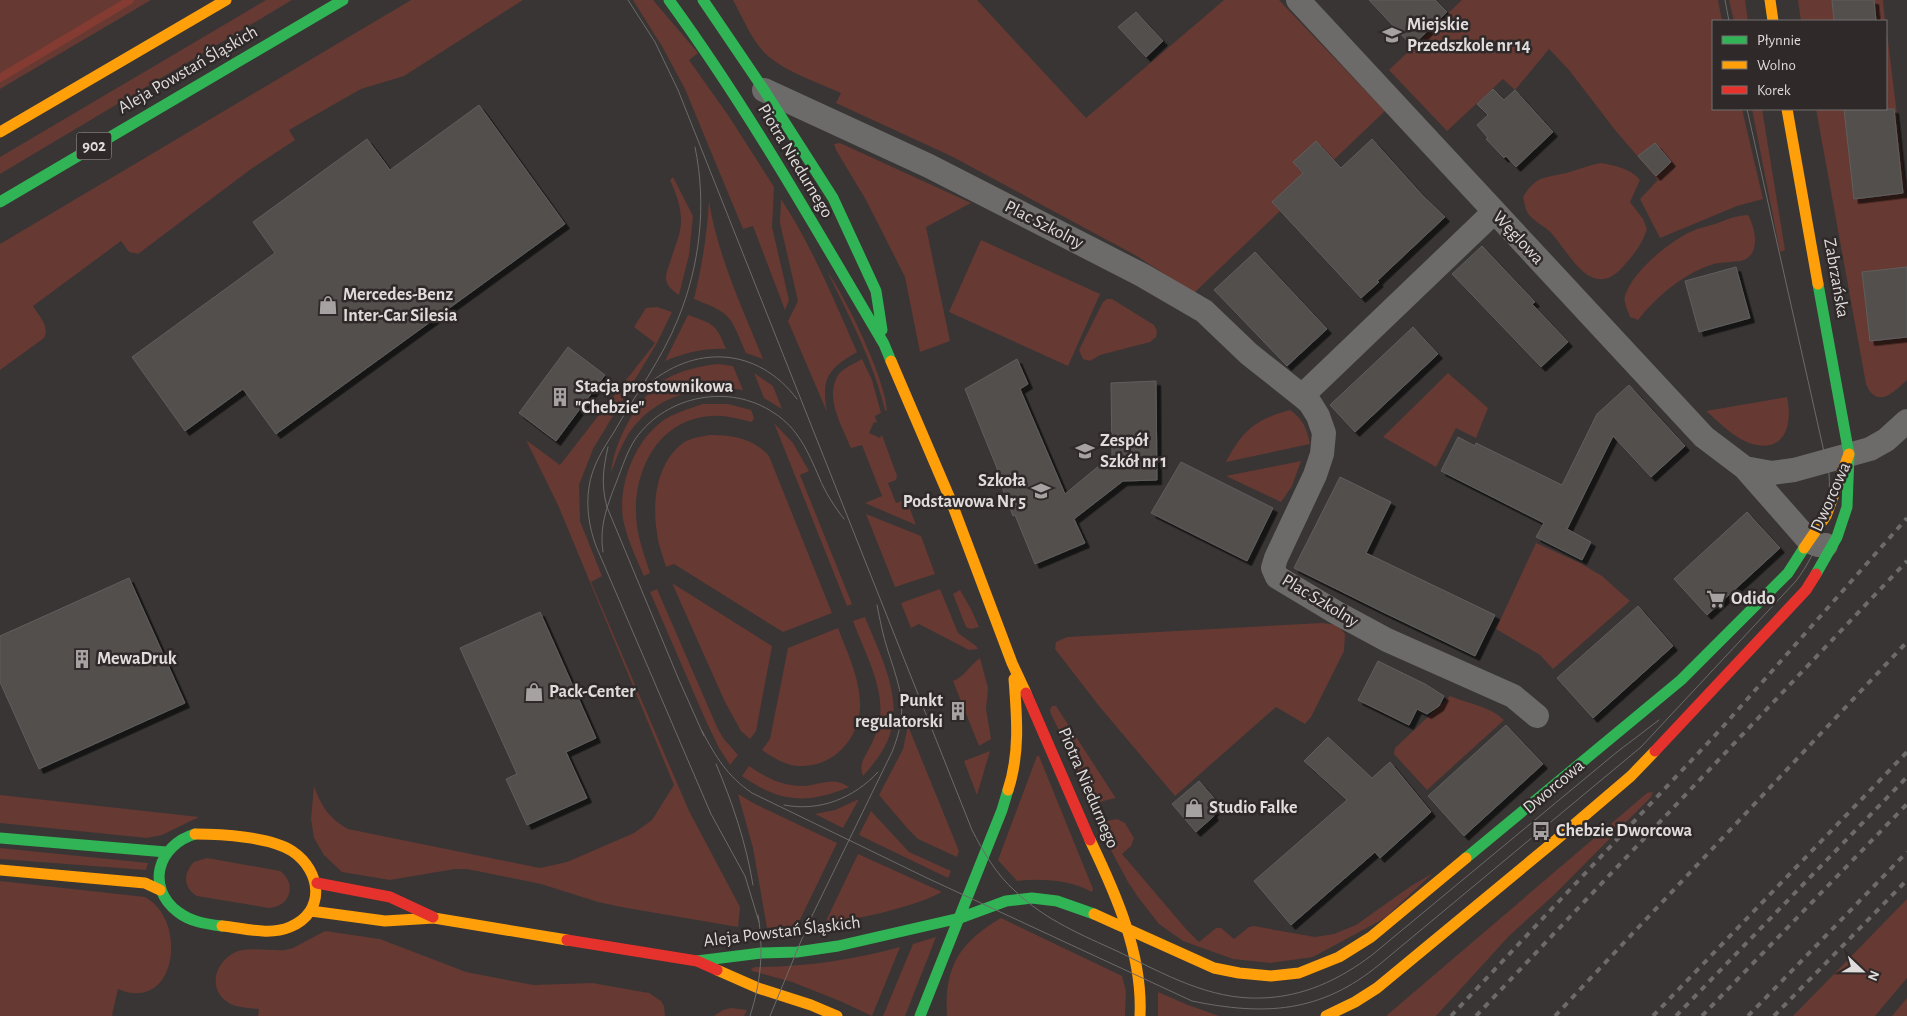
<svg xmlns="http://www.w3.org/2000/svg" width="1907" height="1016" font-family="'Alegreya Sans',sans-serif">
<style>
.green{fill:#663933}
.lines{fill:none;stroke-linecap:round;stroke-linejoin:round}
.stream{stroke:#843c32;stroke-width:8}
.building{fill:#524f4e;stroke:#605e5d;filter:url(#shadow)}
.street{stroke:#6c6b6a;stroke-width:24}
.fast{stroke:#30b455;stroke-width:11}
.slow{stroke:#ff9f0a;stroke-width:11}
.jam{stroke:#e5322d;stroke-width:11}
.tram{stroke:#6c6b6a;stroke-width:1}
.rail{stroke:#6c6b6a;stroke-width:4;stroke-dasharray:6 6;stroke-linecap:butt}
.labels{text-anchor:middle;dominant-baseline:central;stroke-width:5;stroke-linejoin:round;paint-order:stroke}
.shield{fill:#2f2a29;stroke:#aaa7a6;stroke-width:1}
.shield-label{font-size:16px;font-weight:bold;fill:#dfdcdb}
.poi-label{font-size:18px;font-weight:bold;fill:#dfdcdb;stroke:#2f2a29;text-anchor:start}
.street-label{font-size:18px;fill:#dfdcdb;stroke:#2f2a29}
</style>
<defs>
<filter id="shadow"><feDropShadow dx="4.5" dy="4.5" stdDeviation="0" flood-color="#0009"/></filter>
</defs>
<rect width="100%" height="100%" fill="#383534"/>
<path class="green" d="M 0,0 L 151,0 L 0,89 Z
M 266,0 L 292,0 L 0,174 L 0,157 Z
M 411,0 L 523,0 L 404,76 L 361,89 L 289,130 L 295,140 L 251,169 L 138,254 L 129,252 L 121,241 L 33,306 C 39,316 50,326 44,338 L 0,370 L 0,244 Z
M 633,0 L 653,0 L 698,53 L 689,60 L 728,115 L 774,187 L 772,227 L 789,300 L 785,310 L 753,226 L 743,229 L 685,89 L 663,48 Z
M 733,0 L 977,0 L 1086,118 L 1224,0 L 1279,0 L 1385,111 L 1194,293 L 1135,255 L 951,156 L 836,103 L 841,93 C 817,82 788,73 768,56 C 752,42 743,18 733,0 Z
M 1462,0 L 1718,0 L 1722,21 L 1713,21 L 1713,109 L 1742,109 L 1763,199 L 1737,206 L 1660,238 L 1640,199 L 1658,180 L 1615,130 L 1569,70 L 1549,49 L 1515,90 L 1503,79 L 1447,131 L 1389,70 Z
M 1729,0 L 1745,0 L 1748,21 L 1734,21 Z
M 1798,0 L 1883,0 L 1885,21 L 1801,21 Z
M 1886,24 L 1907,198 L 1907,380 C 1894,392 1877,410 1866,384 L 1816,109 L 1886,109 Z
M 1752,109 L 1762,109 L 1785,250 L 1780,252 Z
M 840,143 L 971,203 L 926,227 L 950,341 L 920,352 L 905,277 L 866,200 L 836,150 L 834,144 Z
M 1601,163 C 1616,166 1630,168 1640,180 L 1630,202 L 1643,219 L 1647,229 C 1643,242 1636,252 1627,262 C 1595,303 1575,262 1553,235 C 1546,226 1533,222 1527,212 C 1525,208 1524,201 1523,197 C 1536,176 1544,178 1566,173 C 1578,170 1588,165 1601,163 Z
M 673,177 L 693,216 L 689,255 L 679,295 C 660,282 666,276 671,259 C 675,247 681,233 681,221 C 681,206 676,193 670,180 Z
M 781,199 C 811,244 835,302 857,352 C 828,369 821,378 827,412 L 788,321 L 798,301 L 780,223 Z
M 709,201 C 718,257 742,307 763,359 L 746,353 C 730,315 732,314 694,299 C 702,266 707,235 709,201 Z
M 1748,215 C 1755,227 1761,253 1744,260 C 1739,262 1721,262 1714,264 C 1685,272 1656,297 1638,320 L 1630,317 C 1628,311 1623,302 1625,296 C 1632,271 1673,238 1697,229 C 1703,227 1709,226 1715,224 C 1728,219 1734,216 1748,215 Z
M 981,240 L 1100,294 L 1068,366 L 949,312 Z
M 827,271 C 846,298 886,380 887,411 L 885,410 C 873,361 849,316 827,271 Z
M 1107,299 L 1112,299 L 1154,325 L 1157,331 L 1156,337 L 1150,342 L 1100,355 L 1090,361 L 1083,359 L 1079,350 L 1103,302 Z
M 657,307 L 672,312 L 657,343 L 593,449 L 579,485 L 580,521 L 602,576 L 591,582 L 689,811 L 740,907 L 738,927 L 621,907 L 598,902 L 541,884 L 467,869 L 455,869 L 390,880 L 342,872 L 324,855 L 314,838 L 311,819 L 314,786 C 321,806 329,818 348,829 L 540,868 L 567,862 L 634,833 L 652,820 L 674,785 L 558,505 L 526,440 L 560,465 L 655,343 L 634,327 L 646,308 Z
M 688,315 C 713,324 716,323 726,349 C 704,348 685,353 665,361 Z
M 862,359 L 872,380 L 881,413 L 875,416 L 877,423 L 874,422 L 869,433 L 880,438 L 882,435 L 897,476 L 896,480 L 888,483 L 896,503 L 906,499 L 916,525 L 865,503 L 882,496 L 862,445 L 851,448 C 843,428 825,399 837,377 C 842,368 854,364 862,359 Z
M 718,364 L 733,366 L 743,390 C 699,383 650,397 626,438 C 620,449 615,461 611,473 C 614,441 638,396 666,379 C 682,370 700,366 718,364 Z
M 754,373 L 773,386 L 782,409 L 764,398 Z
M 1448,373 L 1488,408 L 1476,438 L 1456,428 L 1436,467 L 1383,437 Z
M 1787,397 C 1793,425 1785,455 1749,443 C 1733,437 1719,422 1706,411 Z
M 703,404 L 728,404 L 751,410 L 754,418 L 752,422 C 738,419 725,415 711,416 C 651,420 627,485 639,537 C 642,549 646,561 650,573 L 644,576 C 636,558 627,539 623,519 C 618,485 634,443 661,422 C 674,413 688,409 703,404 Z
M 1290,410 C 1303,419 1307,429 1310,444 L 1226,462 C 1242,431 1256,419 1290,410 Z
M 774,423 L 793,443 L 809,471 L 800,475 L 852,604 L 847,606 Z
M 709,435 C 732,435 753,438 769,456 L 832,613 L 783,632 L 674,564 L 666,567 C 663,556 658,544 657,533 C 652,503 656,463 683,443 C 690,438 700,437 709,435 Z
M 1301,461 L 1292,486 L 1281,502 L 1226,476 Z
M 866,514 L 921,536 L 935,574 L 895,587 Z
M 1536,543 L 1580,563 L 1602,576 L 1630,601 L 1553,669 L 1540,655 L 1496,629 Z
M 672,583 L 772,646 L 756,731 L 750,739 L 741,731 L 725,702 Z
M 657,589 L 717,727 L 723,738 L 738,755 L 730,765 L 719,748 L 706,721 L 650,592 Z
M 940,589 L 958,633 L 976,646 L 978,649 L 969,650 L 919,624 L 911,628 L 901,603 Z
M 960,590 L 971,609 L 979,627 L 971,629 L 966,627 L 953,594 Z
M 865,617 C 880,655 906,701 887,742 C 881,755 872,766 863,776 C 858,763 866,756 871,745 C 875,737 878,727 880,718 C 884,686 864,651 853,621 Z
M 1322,623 L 1338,625 L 1345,634 L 1344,651 L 1311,717 L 1305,724 L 1276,707 L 1175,796 L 1099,706 L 1055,649 L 1056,642 L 1067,637 Z
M 838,628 C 847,652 860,678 860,705 C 860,737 835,767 800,766 C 786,766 774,758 762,750 L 770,739 L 788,648 Z
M 980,658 L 988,688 L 986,709 L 991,739 L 979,746 L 953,681 C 965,676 969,666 980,658 Z
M 1450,696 C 1467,703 1491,707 1504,720 L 1427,790 L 1394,754 L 1395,748 Z
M 1052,706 L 1056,706 L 1058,709 L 1115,797 L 1115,798 L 1103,801 L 1091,808 L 1065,743 L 1051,714 L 1050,710 Z
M 908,726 L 959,851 L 957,857 L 918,839 L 908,829 L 879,795 L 903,749 Z
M 990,751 L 977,795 L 964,761 Z
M 1037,756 L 1039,756 L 1093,889 L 1092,892 C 1070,880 1042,878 1017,881 L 998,860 Z
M 749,766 C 765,777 780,785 800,786 C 819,786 832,775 849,787 C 806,805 779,802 742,776 Z
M 1653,792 L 1651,797 L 1555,894 L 1509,936 L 1436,1016 L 1386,1016 L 1647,793 Z
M 738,794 L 755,804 L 837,843 L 797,926 L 767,928 L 753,848 Z
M 0,795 L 199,817 L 162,835 L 147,838 L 0,823 Z
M 859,799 L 843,828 L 815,814 L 835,810 Z
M 871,811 L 909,852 L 951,871 L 948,878 L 859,835 Z
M 1117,819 L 1125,823 L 1134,838 L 1131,846 L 1122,854 L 1186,929 L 1199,942 L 1216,928 L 1221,928 L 1234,939 L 1249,927 L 1254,926 L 1315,937 L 1334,934 L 1356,925 L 1411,886 L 1433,873 L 1385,918 L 1313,957 L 1270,963 L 1233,959 L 1183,941 L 1159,924 L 1138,897 L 1128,882 L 1099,828 L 1107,821 Z
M 0,848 L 148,863 L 146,870 L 0,859 Z
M 858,854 L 942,892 C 914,907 857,920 825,923 Z
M 207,858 L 280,871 C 297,883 291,907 269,908 L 197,896 C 183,888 183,873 194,862 Z
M 0,881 L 145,897 C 189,921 176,1014 118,989 L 112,1015 L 114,1016 L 0,1016 Z
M 1907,899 L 1907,978 L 1875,1016 L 1793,1016 Z
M 1001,918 L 1122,976 L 1126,991 L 1125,1016 L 947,1016 C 944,967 959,943 1001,918 Z
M 325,931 L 380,939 L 466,972 L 533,985 L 592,983 L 649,993 L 661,1001 L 664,1006 L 665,1016 L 258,1016 L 259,1009 C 250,1008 237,1008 229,1003 C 206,989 215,960 238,951 C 249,947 272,951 285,950 L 293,948 Z
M 936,937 L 905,1016 L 883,1016 L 913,944 Z
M 900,947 L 872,1016 L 840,1001 L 792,982 L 752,971 L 751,969 L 755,967 C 805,967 852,960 900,947 Z
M 1158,992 L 1188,1005 L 1219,1016 L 1158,1016 Z
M 1907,998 L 1907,1016 L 1892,1016 Z
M 731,1008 L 747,1010 L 744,1016 L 714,1016 L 723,1010 Z"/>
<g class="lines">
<path class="stream" d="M 0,78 L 130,0"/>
</g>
<path class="building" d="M 1369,0 L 1435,0 L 1447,12 L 1412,46 Z
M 1832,0 L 1874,0 L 1876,21 L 1834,21 Z
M 1136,12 L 1163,41 L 1146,57 L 1118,27 Z
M 1493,89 L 1504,100 L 1515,90 L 1553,132 L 1516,167 L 1506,156 L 1504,158 L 1486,139 L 1488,138 L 1477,125 L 1488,115 L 1477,104 Z
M 479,105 L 565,224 L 276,434 L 243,389 L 185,431 L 132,357 L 275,253 L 253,222 L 367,139 L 390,170 Z
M 1844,109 L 1894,109 L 1903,193 L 1854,199 Z
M 1372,139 L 1424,197 L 1445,217 L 1377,281 L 1379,282 L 1361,298 L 1272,202 L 1303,173 L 1293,162 L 1316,141 L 1341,168 Z
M 1655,143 L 1671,162 L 1656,176 L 1638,156 Z
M 1482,246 L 1535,302 L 1532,304 L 1568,342 L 1541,367 L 1452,274 Z
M 1255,252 L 1327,329 L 1287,366 L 1214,290 Z
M 1736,267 L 1750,318 L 1699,332 L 1685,281 Z
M 1907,267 L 1907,337 L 1870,341 L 1862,272 Z
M 1413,327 L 1438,354 L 1355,432 L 1330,405 Z
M 568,347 L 605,375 L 556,441 L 519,413 Z
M 1017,359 L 1028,384 L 1020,389 L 1065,494 L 1112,455 L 1111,383 L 1156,381 L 1157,480 L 1123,481 L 1074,519 L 1085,543 L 1035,564 L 1015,515 L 1013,516 L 999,479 L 1001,478 L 965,389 Z
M 1629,385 L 1685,446 L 1651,477 L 1613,436 L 1567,529 L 1591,542 L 1582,560 L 1536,537 L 1544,523 L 1441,471 L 1458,437 L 1475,446 L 1476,443 L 1562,485 L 1597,414 Z
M 1181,462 L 1273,508 L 1247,561 L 1151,513 Z
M 1340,477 L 1391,502 L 1366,553 L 1495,615 L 1475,656 L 1383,612 L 1294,568 Z
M 1747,512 L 1780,548 L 1707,615 L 1674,579 Z
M 129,578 L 185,703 L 39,769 L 0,682 L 0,636 Z
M 1638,606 L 1673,646 L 1593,718 L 1557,678 Z
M 540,612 L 596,738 L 566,752 L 587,798 L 527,825 L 506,779 L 517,774 L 460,648 Z
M 1378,661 L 1425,684 L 1444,696 L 1439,706 L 1427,714 L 1417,709 L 1409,725 L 1358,700 Z
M 1506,725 L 1543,764 L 1464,836 L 1428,796 Z
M 1328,737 L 1372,778 L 1390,762 L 1431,812 L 1380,858 L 1375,852 L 1291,925 L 1254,881 L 1347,800 L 1304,761 Z
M 1199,781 L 1220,805 L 1212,813 L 1214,816 L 1196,832 L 1172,804 Z"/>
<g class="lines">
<path class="street" d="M 1298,0 L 1704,437 L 1745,468 L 1810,542 L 1818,545 L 1826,545
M 764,90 L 929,166 L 1142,275 L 1204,311 L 1249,354 L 1302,396 L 1310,403 L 1318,416 L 1324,433 L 1322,454 L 1315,475 L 1276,558 L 1273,568 L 1277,577 L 1337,613 L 1387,640 L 1513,696 L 1537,716
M 1302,396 L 1494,212
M 1745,468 L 1772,473 L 1794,470 L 1870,449 L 1886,440 L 1907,421"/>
<path class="fast" d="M 669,0 C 749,110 815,227 884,344 L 891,361
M 703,0 L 764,90 L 833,198 L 876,291 L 882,330
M 0,202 L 343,0
M 1816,574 L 1837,537 L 1847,507 L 1849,454 L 1818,284
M 195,834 C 158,845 145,887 178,912 C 191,922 206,924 222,926
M 0,838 L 166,852
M 1466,858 L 1681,680 L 1788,573 L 1804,548
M 697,961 L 761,953 L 797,952 L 838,946 L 960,918 L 1006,901 L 1032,898 L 1057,901 L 1094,914
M 920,1016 L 1002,810 L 1008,790"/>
<path class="slow" d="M 1770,0 L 1773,21
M 1787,109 L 1818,284
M 0,132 L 226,0
M 891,361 L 951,501 L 1012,663 L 1026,693
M 1804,548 L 1826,516 L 1849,454
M 1008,790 C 1020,754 1017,717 1014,679
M 195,834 C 221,834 271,837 292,851 C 322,871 326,912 290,927 C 269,936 244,928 222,926
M 1090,840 C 1116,894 1143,955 1140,1016
M 0,870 L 145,883 L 160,890
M 311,911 L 385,921 L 434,918 L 567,940
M 1094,914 L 1214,968 L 1239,973 L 1271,976 L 1299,973 L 1339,957 L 1371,937 L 1466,858
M 717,970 L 758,988 L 811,1005 L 837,1016
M 1326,1016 L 1355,1002 L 1377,988 L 1556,840 L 1631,776 L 1655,751"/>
<path class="jam" d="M 1026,693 L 1090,840
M 1655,751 L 1806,590 L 1816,574
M 317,883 L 390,897 L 433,917
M 567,940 L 697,961 L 717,970"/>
<path class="tram" d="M 628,0 L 655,42 L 678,90 L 972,830 C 984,853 996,874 1015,891 C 1045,920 1082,935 1119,952 C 1164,974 1210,1000 1261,998 C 1303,997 1339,980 1372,955 L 1617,752 L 1659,720
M 1725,0 L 1729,21
M 695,147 C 707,205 700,265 678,319 C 662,359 635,395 614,432 C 603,449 592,466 589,487 C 586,507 589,527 596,546 L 711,814 L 745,876 L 759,922
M 645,387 C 693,344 757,346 797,399
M 608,447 C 603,469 601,485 607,507 L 679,680 L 704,736
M 603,552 C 599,527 607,506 616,483 C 622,468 627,451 636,438 C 667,395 730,383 774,413 C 798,428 808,452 819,477 C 825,492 834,506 844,519
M 702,731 C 716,757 727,776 752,793 L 927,878 L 1192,1001 C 1265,1016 1321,1013 1380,964 L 1641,747 L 1796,581 C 1819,550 1832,513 1829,474 L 1747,109
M 716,764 C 733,804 746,843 753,885
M 784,805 C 820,812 854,798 878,772
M 750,1016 C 761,982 764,950 758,915
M 770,1016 L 808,924 L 892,752 C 909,710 901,691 888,651 C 883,636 880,620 877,605"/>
<path class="rail" d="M 1451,1016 L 1720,730 L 1907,518
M 1476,1016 L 1907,561
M 1555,1016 L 1907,642
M 1653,1016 L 1907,752
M 1676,1016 L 1907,777
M 1702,1016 L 1907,804
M 1748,1016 L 1907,852
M 1774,1016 L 1907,880"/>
</g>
<defs>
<g id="school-bare" transform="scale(1.5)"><path d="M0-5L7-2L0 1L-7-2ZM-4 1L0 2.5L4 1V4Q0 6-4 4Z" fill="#a5a2a1" stroke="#2f2a29" stroke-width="2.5" paint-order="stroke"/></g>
<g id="shop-bare" transform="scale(1.5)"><path d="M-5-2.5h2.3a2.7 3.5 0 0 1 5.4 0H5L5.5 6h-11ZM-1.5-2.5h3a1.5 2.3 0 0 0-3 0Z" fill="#a5a2a1" stroke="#2f2a29" stroke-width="2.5" paint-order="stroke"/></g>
<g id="building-bare" transform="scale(1.5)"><path d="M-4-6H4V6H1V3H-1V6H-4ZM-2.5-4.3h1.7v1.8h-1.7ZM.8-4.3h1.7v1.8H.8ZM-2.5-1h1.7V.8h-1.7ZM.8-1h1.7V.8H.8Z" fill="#a5a2a1" stroke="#2f2a29" stroke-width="2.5" paint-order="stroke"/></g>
<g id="supermarket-bare" transform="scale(1.5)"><path d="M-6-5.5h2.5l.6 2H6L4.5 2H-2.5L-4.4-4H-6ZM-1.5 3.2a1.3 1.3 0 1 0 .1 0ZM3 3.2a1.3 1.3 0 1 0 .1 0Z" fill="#a5a2a1" stroke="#2f2a29" stroke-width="2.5" paint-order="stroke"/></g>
<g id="bus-bare" transform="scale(1.5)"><path d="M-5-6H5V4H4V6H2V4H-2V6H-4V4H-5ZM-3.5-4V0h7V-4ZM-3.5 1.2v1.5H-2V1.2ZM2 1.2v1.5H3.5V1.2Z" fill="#a5a2a1" stroke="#2f2a29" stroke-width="2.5" paint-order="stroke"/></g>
</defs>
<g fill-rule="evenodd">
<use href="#school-bare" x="1392" y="35"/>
<use href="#shop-bare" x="328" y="305"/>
<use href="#building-bare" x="560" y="397"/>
<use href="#school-bare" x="1085" y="451"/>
<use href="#school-bare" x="1041" y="491"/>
<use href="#supermarket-bare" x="1716" y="599"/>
<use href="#building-bare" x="82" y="659"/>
<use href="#shop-bare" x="534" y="692"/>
<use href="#building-bare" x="958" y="711"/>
<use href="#shop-bare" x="1194" y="808"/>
<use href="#bus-bare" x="1541" y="831"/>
</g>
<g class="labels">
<rect class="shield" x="76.5" y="132.5" width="35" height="27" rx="4"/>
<g class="shield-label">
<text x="94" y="146">902</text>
</g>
<g class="poi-label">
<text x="1407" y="25">Miejskie<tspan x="1407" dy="21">Przedszkole nr 14</tspan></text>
<text x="343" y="295">Mercedes-Benz<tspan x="343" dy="21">Inter-Car Silesia</tspan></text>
<text x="575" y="387">Stacja prostownikowa<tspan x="575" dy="21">"Chebzie"</tspan></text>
<text x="1100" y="441">Zespół<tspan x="1100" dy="21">Szkół nr 1</tspan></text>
<text x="1026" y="481" text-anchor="end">Szkoła<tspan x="1026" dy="21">Podstawowa Nr 5</tspan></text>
<text x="1731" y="599">Odido</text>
<text x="97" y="659">MewaDruk</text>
<text x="549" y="692">Pack-Center</text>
<text x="943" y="701" text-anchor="end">Punkt<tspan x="943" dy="21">regulatorski</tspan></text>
<text x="1209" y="808">Studio Falke</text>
<text x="1556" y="831">Chebzie Dworcowa</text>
</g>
<g class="street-label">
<text transform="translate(188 70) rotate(-30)">Aleja Powstań Śląskich</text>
<text transform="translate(795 161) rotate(59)">Piotra Niedurnego</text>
<text transform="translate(1044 225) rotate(27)">Plac Szkolny</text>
<text transform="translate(1518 238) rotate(47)">Węglowa</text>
<text transform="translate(1836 278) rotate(80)">Zabrzańska</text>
<text transform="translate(1831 497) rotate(-66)">Dworcowa</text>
<text transform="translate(1320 601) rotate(31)">Plac Szkolny</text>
<text transform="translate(1554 787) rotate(-40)">Dworcowa</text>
<text transform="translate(1088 788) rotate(67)">Piotra Niedurnego</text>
<text transform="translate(782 932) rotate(-7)">Aleja Powstań Śląskich</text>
</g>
</g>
<rect x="1712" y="20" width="175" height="90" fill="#2f2a29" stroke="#757170"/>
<rect x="1722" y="36" width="25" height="8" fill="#30b455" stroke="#757170"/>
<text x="1757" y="45" font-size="15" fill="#dfdcdb">Płynnie</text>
<rect x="1722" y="61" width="25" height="8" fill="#ff9f0a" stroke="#757170"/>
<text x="1757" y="70" font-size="15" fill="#dfdcdb">Wolno</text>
<rect x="1722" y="86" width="25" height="8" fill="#e5322d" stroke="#757170"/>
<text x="1757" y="95" font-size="15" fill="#dfdcdb">Korek</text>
<g transform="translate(1862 971) rotate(112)" stroke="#2f2a29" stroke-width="4" paint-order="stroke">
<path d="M0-4L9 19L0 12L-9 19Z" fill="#dfdcdb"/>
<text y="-8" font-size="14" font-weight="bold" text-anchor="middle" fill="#dfdcdb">N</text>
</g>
</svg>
